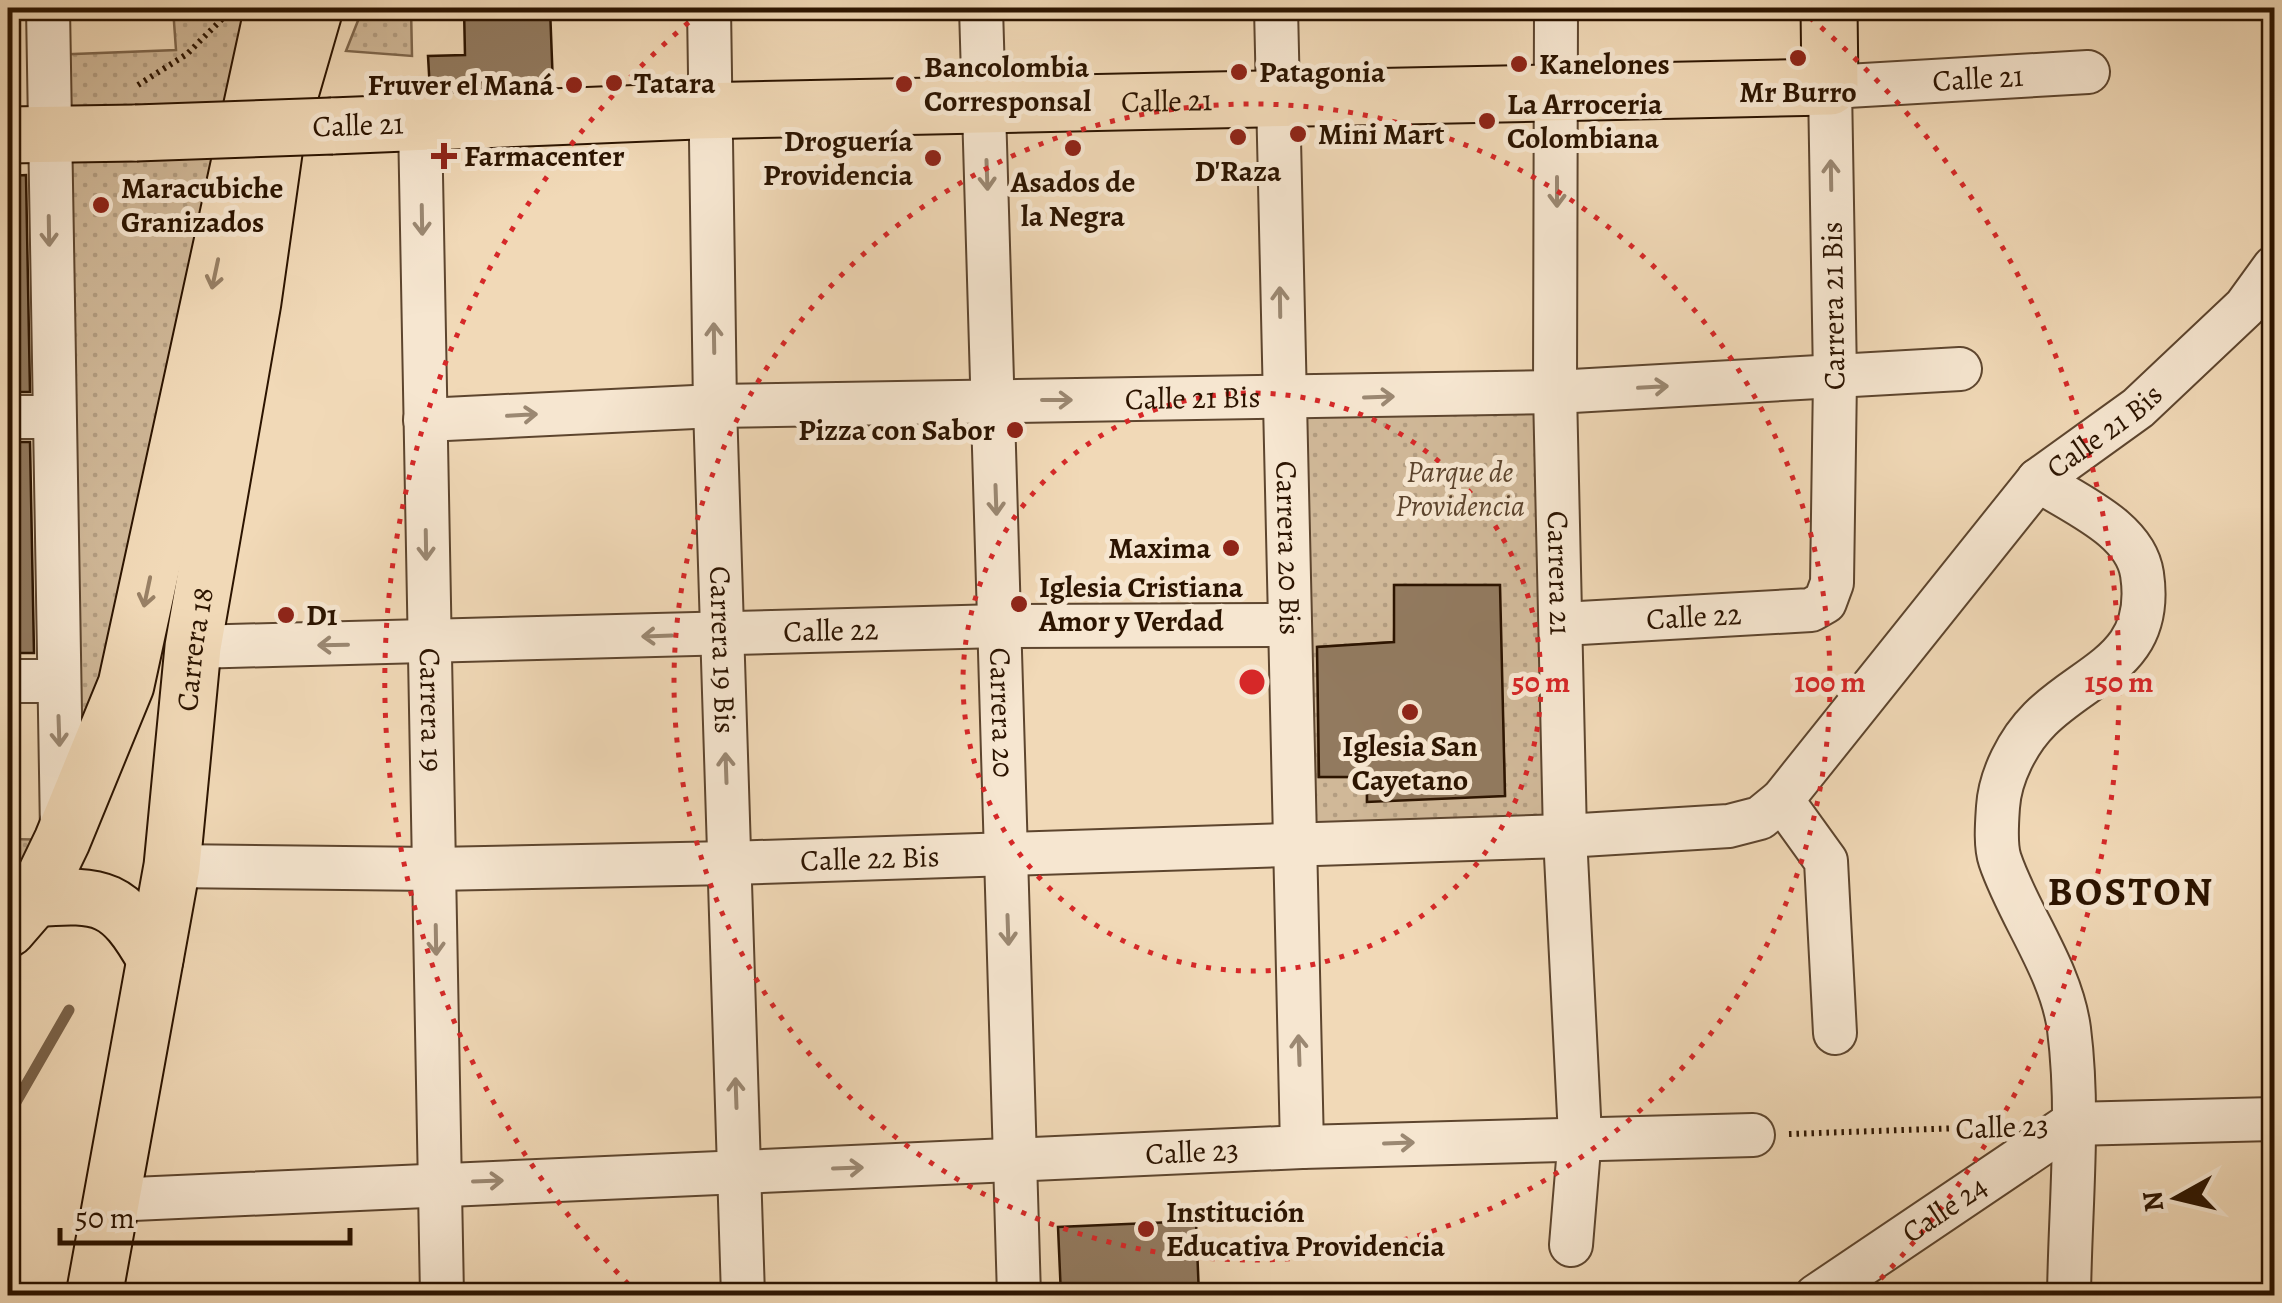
<svg xmlns="http://www.w3.org/2000/svg" width="2282" height="1303" font-family="Alegreya,serif">
<style>
.green{fill:url(#green-dots);stroke:#7e664c;stroke-width:2.5;fill-rule:evenodd}
.lines{fill:none;stroke-linecap:round;stroke-linejoin:round}
.stream{stroke:#7a6249;stroke-width:11}
.building{fill:#927a5f;stroke:#2c1400;stroke-width:2.5}
.minor-casing{stroke:#5d452e;stroke-width:46}
.major-casing{stroke:#2c1400;stroke-width:59}
.path{stroke:#2c1400;stroke-width:6;stroke-dasharray:2.5 5;stroke-linecap:butt}
.minor{stroke:#f6e6d0;stroke-width:42}
.major{stroke:#f1d9b7;stroke-width:55}
.major-bridge-casing{stroke:#2c1400;stroke-width:59;stroke-linecap:butt}
.major-bridge{stroke:#f1d9b7;stroke-width:55}
.oneway{stroke:#9b8872}
.oneway2{stroke:#988065}
.ring{fill:none;stroke:#d62828;stroke-width:5;stroke-dasharray:5 10}
.poi-dot{fill:#8f2418;stroke:#f6e6d0;stroke-width:4}
.labels{text-anchor:middle;dominant-baseline:central;stroke-width:10;stroke-linejoin:round;paint-order:stroke}
.poi-label{font-size:30px;font-weight:bold;fill:#2c1400;stroke:#f6e6d0;text-anchor:start}
.street-label{font-size:30px;fill:#2c1400;stroke:#f6e6d0}
.park-label{font-size:30px;font-style:italic;fill:#5d452e;stroke:#f6e6d0}
.district-label{font-size:40px;font-weight:bold;letter-spacing:2.5px;fill:#2c1400;stroke:#f6e6d0}
.centre{fill:#d62828;stroke:#f6e6d0;stroke-width:5}
.ring-label{font-size:30px;text-anchor:middle;font-weight:bold;fill:#d62828;stroke:#f6e6d0;stroke-width:10;stroke-linejoin:round;paint-order:stroke}
</style>
<defs>
<pattern id="green-dots" width="8" height="8" patternUnits="userSpaceOnUse" patternTransform="scale(2.5)"><rect width="8" height="8" fill="#d0b898"/><path d="M2 2h.1M6 6h.1" fill="none" stroke="#b39d81" stroke-width="1.8" stroke-linecap="round"/></pattern>
</defs>
<rect width="100%" height="100%" fill="#f1d9b7"/>
<filter id="stains"><feTurbulence type="fractalNoise" baseFrequency=".002" numOctaves="4"/><feColorMatrix values="0 0 0 0 .2 0 0 0 0 .09 0 0 0 0 .02 0 0 0 .5 -.17"/></filter>
<radialGradient id="worn" r=".72"><stop offset=".6" stop-color="#630" stop-opacity="0"/><stop offset="1" stop-color="#630" stop-opacity=".3"/></radialGradient>
<path class="green" d="M 173,8 L 273,8 L 126,685 L 62,841 L 34,899 L 8,929 L 8,839 L 62,840 L 49,55 L 176,50 Z
M 363,8 L 411,8 L 412,56 L 346,51 Z
M 1555,392 L 1565,836 L 1292,844 L 1282,400 ZM 1395,585 L 1499,585 L 1505,795 L 1367,801 L 1367,777 L 1318,777 L 1318,647 L 1394,642 Z"/>
<g class="lines">
<path class="stream" d="M 8,1116 L 69,1010"/>
</g>
<path class="building" d="M 464,8 L 550,8 L 553,86 L 430,91 L 428,56 L 465,55 Z
M 26,175 L 30,392 L 8,392 L 8,176 Z
M 8,442 L 30,442 L 34,653 L 8,653 Z
M 1394,585 L 1500,585 L 1505,796 L 1367,802 L 1367,777 L 1319,777 L 1317,647 L 1394,642 Z
M 1196,1221 L 1199,1296 L 1061,1296 L 1058,1227 Z"/>
<g class="lines">
<g class="minor-casing">
<g id="minor">
<path d="M 48,8 L 62,831"/>
<path id="s1" d="M 709,8 L 715,406 L 743,1296"/>
<path id="s2" d="M 981,8 L 1019,1296"/>
<path id="s3" d="M 1276,8 L 1302,1147"/>
<path id="s4" d="M 1556,8 L 1555,392 L 1565,836 L 1580,1136 L 1571,1245"/>
<path id="s5" d="M 420,122 L 442,1296"/>
<path d="M 8,417 L 53,417"/>
<path id="s6" d="M 425,420 L 715,406 L 1555,392 L 1960,369"/>
<path id="s7" d="M 1562,624 L 1811,610 L 1825,602 L 1832,583 L 1835,378 L 1830,87 L 2088,72"/>
<path id="s8" d="M 193,647 L 1000,626 L 1288,625"/>
<path d="M 8,681 L 57,681"/>
<path d="M 1782,800 L 1826,861 L 1835,1033"/>
<path id="s9" d="M 172,866 L 434,869 L 729,863 L 1565,836 L 1729,826 L 1760,818 L 1782,800 L 2038,480"/>
<path d="M 2071,1124 L 2274,1119"/>
<path id="s10" d="M 111,1200 L 1302,1147 L 1753,1135"/>
<path id="s11" d="M 1816,1296 L 2071,1124"/>
<path id="s12" d="M 2069,1296 C 2070,1209 2080,1115 2069,1029 C 2061,969 2019,916 2000,860 C 1995,846 1997,822 1998,807 C 2000,776 2018,741 2040,719 C 2087,672 2155,661 2142,574 C 2135,528 2074,504 2038,480 L 2138,408 L 2245,307 L 2274,267"/>
</g>
</g>
<g class="major-casing">
<g id="major">
<path id="s13" d="M 332,126 L 696,111 L 1830,87 L 1829,8"/>
<path d="M 8,135 L 136,133"/>
<path d="M 34,899 C 103,893 120,897 155,959"/>
<path d="M 8,929 L 34,899 L 62,841 L 126,685 L 273,8"/>
<path id="s14" d="M 94,1296 L 172,866 L 193,647 L 253,302 L 275,146 L 315,8"/>
</g>
</g>
<path class="path" d="M 138,85 L 187,54 L 222,19
M 1789,1134 L 1991,1127"/>
<use href="#minor" class="minor"/>
<use href="#major" class="major"/>
<g class="major-bridge-casing">
<path id="major-bridge" d="M 136,133 L 332,126"/>
</g>
<use href="#major-bridge" class="major-bridge"/>
</g>
<defs><path id="oneway-shaft" d="M-6 0H5M1.5-3L5.5 0L1.5 3" fill="none" stroke-width="1.6" stroke-linecap="round" stroke-linejoin="round" transform="scale(2.5)"/></defs>
<g class="oneway">
<use href="#oneway-shaft" transform="translate(987 175) rotate(88)"/>
<use href="#oneway-shaft" transform="translate(1831 175) rotate(-91)"/>
<use href="#oneway-shaft" transform="translate(1557 192) rotate(90)"/>
<use href="#oneway-shaft" transform="translate(422 220) rotate(89)"/>
<use href="#oneway-shaft" transform="translate(49 231) rotate(89)"/>
<use href="#oneway-shaft" transform="translate(1280 302) rotate(-91)"/>
<use href="#oneway-shaft" transform="translate(714 338) rotate(-91)"/>
<use href="#oneway-shaft" transform="translate(1653 387) rotate(-3)"/>
<use href="#oneway-shaft" transform="translate(1379 397) rotate(-2)"/>
<use href="#oneway-shaft" transform="translate(1057 400)"/>
<use href="#oneway-shaft" transform="translate(522 415) rotate(-3)"/>
<use href="#oneway-shaft" transform="translate(996 500) rotate(88)"/>
<use href="#oneway-shaft" transform="translate(426 545) rotate(89)"/>
<use href="#oneway-shaft" transform="translate(657 636) rotate(178)"/>
<use href="#oneway-shaft" transform="translate(333 645) rotate(179)"/>
<use href="#oneway-shaft" transform="translate(59 731) rotate(88)"/>
<use href="#oneway-shaft" transform="translate(726 768) rotate(-92)"/>
<use href="#oneway-shaft" transform="translate(1008 930) rotate(88)"/>
<use href="#oneway-shaft" transform="translate(436 940) rotate(89)"/>
<use href="#oneway-shaft" transform="translate(1299 1050) rotate(-92)"/>
<use href="#oneway-shaft" transform="translate(736 1093) rotate(-92)"/>
<use href="#oneway-shaft" transform="translate(1399 1143) rotate(-2)"/>
<use href="#oneway-shaft" transform="translate(848 1168) rotate(-2)"/>
<use href="#oneway-shaft" transform="translate(488 1181) rotate(-2)"/>
</g>
<g class="oneway2">
<use href="#oneway-shaft" transform="translate(215 274) rotate(102)"/>
<use href="#oneway-shaft" transform="translate(147 592) rotate(102)"/>
</g>
<g class="ring">
<circle cx="1252" cy="682" r="289"/>
<circle cx="1252" cy="682" r="578"/>
<path d="M639 1295A867 867 0 0 1 706 8M1798 8A867 867 0 0 1 1865 1295"/>
</g>
<g class="poi-dot">
<circle cx="1798" cy="58" r="10"/>
<circle cx="1519" cy="64" r="10"/>
<circle cx="1239" cy="72" r="10"/>
<circle cx="614" cy="83" r="10"/>
<circle cx="904" cy="84" r="10"/>
<circle cx="574" cy="85" r="10"/>
<circle cx="1487" cy="121" r="10"/>
<circle cx="1298" cy="134" r="10"/>
<circle cx="1238" cy="137" r="10"/>
<circle cx="1073" cy="148" r="10"/>
<path d="M439 141h10v10h10v10h-10v10h-10v-10h-10v-10h10z"/>
<circle cx="933" cy="158" r="10"/>
<circle cx="101" cy="205" r="10"/>
<circle cx="1015" cy="430" r="10"/>
<circle cx="1231" cy="548" r="10"/>
<circle cx="1019" cy="604" r="10"/>
<circle cx="286" cy="615" r="10"/>
<circle cx="1410" cy="712" r="10"/>
<circle cx="1146" cy="1229" r="10"/>
</g>
<g class="labels">
<g class="poi-label">
<text x="1539" y="64">Kanelones</text>
<text x="924" y="67">Bancolombia<tspan x="924" dy="34">Corresponsal</tspan></text>
<text x="1259" y="72">Patagonia</text>
<text x="634" y="83">Tatara</text>
<text x="554" y="85" text-anchor="end">Fruver el Maná</text>
<text x="1798" y="92" text-anchor="middle">Mr Burro</text>
<text x="1507" y="104">La Arroceria<tspan x="1507" dy="34">Colombiana</tspan></text>
<text x="1318" y="134">Mini Mart</text>
<text x="913" y="141" text-anchor="end">Droguería<tspan x="913" dy="34">Providencia</tspan></text>
<text x="464" y="156">Farmacenter</text>
<text x="1238" y="171" text-anchor="middle">D'Raza</text>
<text x="1073" y="182" text-anchor="middle">Asados de<tspan x="1073" dy="34">la Negra</tspan></text>
<text x="121" y="188">Maracubiche<tspan x="121" dy="34">Granizados</tspan></text>
<text x="995" y="430" text-anchor="end">Pizza con Sabor</text>
<text x="1211" y="548" text-anchor="end">Maxima</text>
<text x="1039" y="587">Iglesia Cristiana<tspan x="1039" dy="34">Amor y Verdad</tspan></text>
<text x="306" y="615">D1</text>
<text x="1410" y="746" text-anchor="middle">Iglesia San<tspan x="1410" dy="34">Cayetano</tspan></text>
<text x="1166" y="1212">Institución<tspan x="1166" dy="34">Educativa Providencia</tspan></text>
</g>
<g class="street-label">
<text stroke="none"><textPath href="#s7" startOffset="930">Calle 21</textPath></text>
<text stroke="none"><textPath href="#s13" startOffset="835">Calle 21</textPath></text>
<text transform="translate(358 125) rotate(-2)">Calle 21</text>
<text transform="translate(1833 306) rotate(-91)">Carrera 21 Bis</text>
<text stroke="none"><textPath href="#s6" startOffset="768">Calle 21 Bis</textPath></text>
<text stroke="none"><textPath href="#s12" startOffset="1020">Calle 21 Bis</textPath></text>
<text stroke="none"><textPath href="#s3" startOffset="540">Carrera 20 Bis</textPath></text>
<text stroke="none"><textPath href="#s4" startOffset="565">Carrera 21</textPath></text>
<text stroke="none"><textPath href="#s7" startOffset="132">Calle 22</textPath></text>
<text stroke="none"><textPath href="#s8" startOffset="638">Calle 22</textPath></text>
<text stroke="none"><textPath href="#s14" startOffset="655">Carrera 18</textPath></text>
<text stroke="none"><textPath href="#s1" startOffset="642">Carrera 19 Bis</textPath></text>
<text stroke="none"><textPath href="#s5" startOffset="588">Carrera 19</textPath></text>
<text stroke="none"><textPath href="#s2" startOffset="705">Carrera 20</textPath></text>
<text stroke="none"><textPath href="#s9" startOffset="698">Calle 22 Bis</textPath></text>
<text transform="translate(2002 1127) rotate(-2)">Calle 23</text>
<text stroke="none"><textPath href="#s10" startOffset="1082">Calle 23</textPath></text>
<text stroke="none"><textPath href="#s11" startOffset="155">Calle 24</textPath></text>
</g>
<g class="park-label">
<text x="1460" y="472">Parque de<tspan x="1460" dy="34">Providencia</tspan></text>
</g>
<g class="district-label">
<text x="2131" y="891">BOSTON</text>
</g>
</g>
<circle cx="1252" cy="682" r="15" class="centre"/>
<g class="ring-label">
<text x="1541" y="692">50 m</text>
<text x="1830" y="692">100 m</text>
<text x="2119" y="692">150 m</text>
</g>
<rect width="2282" height="1303" fill="none" stroke="#f1d9b7" stroke-width="40"/>
<rect x="10" y="10" width="2262" height="1283" fill="none" stroke="#2c1400" stroke-width="5"/>
<rect x="20" y="20" width="2242" height="1263" fill="none" stroke="#2c1400" stroke-width="2.5"/>
<g transform="translate(2177 1198) rotate(262)" stroke="#f6e6d0" stroke-width="8" paint-order="stroke">
<path d="M0-8L18 38L0 25L-18 38Z" fill="#2c1400"/>
<text y="-15" font-size="28" font-weight="bold" text-anchor="middle" fill="#2c1400">N</text>
</g>
<path d="M60 1228v15h290v-15" fill="none" stroke="#2c1400" stroke-width="5"/>
<text x="75" y="1228" font-size="30" fill="#2c1400" stroke="#f6e6d0" stroke-width="8" paint-order="stroke">50 m</text>
<rect width="100%" height="100%" filter="url(#stains)"/>
<rect width="100%" height="100%" fill="url(#worn)"/>
</svg>
